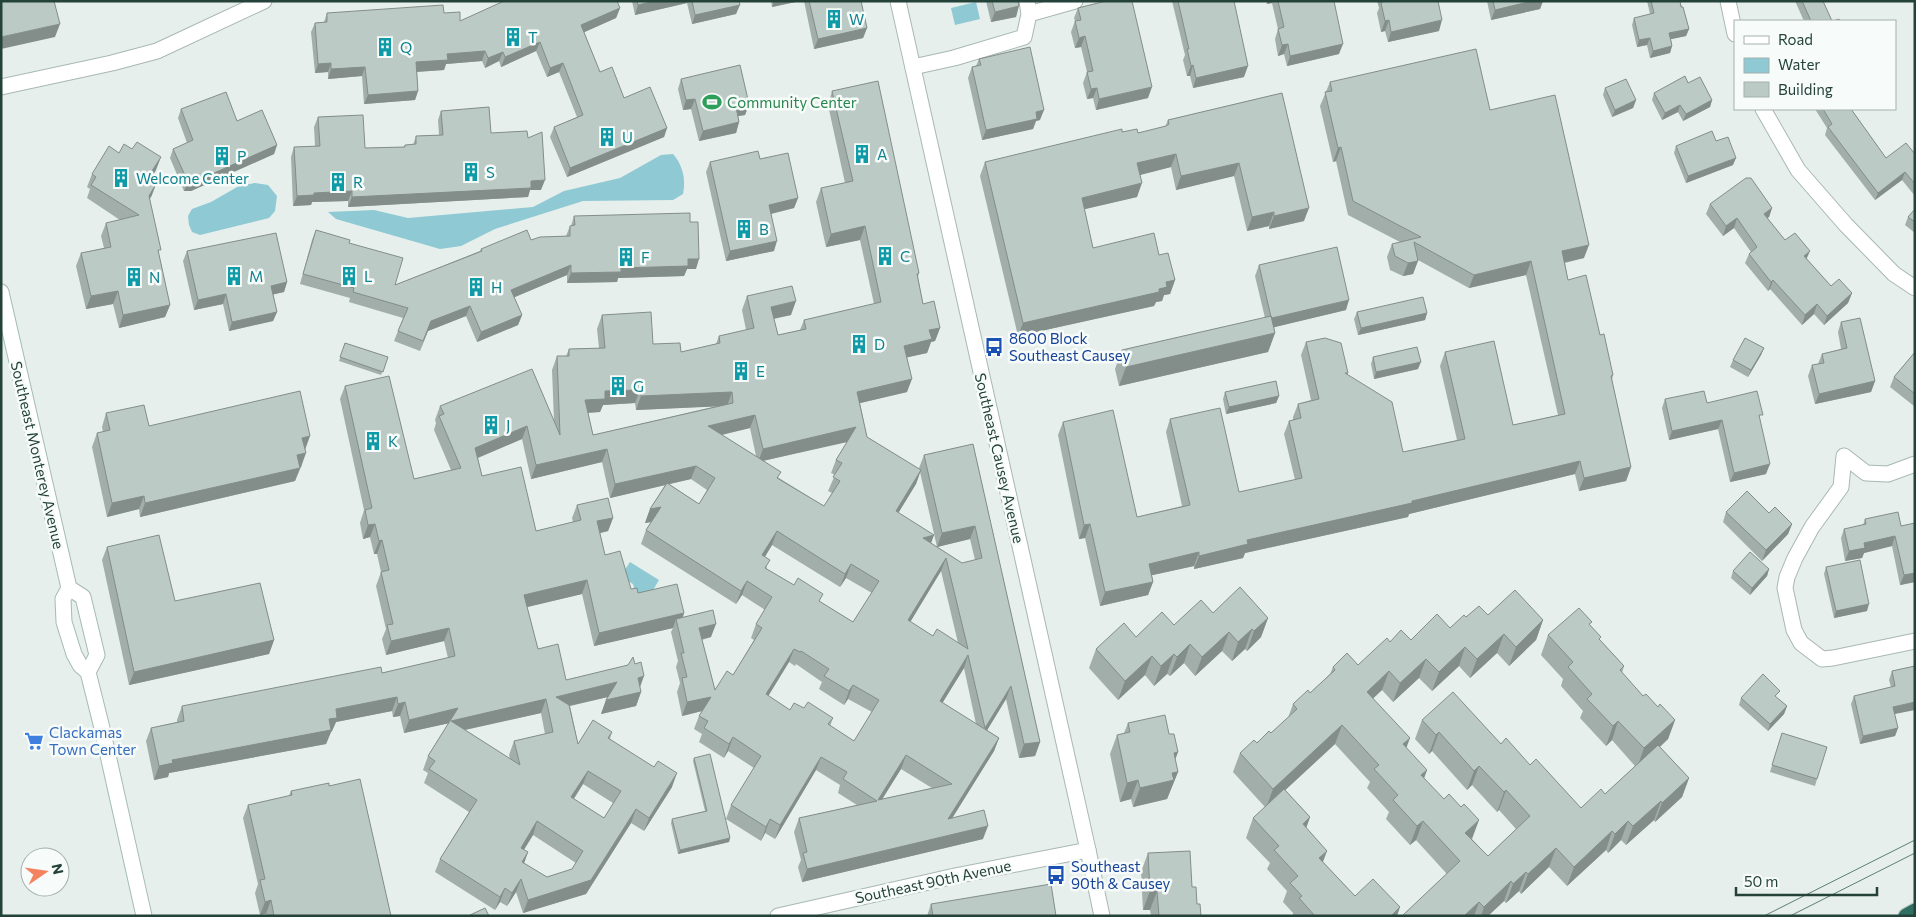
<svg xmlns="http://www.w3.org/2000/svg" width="1916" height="917" font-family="Commissioner,sans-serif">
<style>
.water{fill:#8ec9d4}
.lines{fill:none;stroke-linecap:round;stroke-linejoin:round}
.minor-casing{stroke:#a8b8b2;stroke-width:17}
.tertiary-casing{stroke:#a8b8b2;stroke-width:17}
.secondary-casing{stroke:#a4bbb3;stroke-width:17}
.motorway-casing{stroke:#c2cac8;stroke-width:17}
.minor{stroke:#fff;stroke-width:15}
.tertiary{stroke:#fff;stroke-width:15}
.secondary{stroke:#fff;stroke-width:15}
.motorway{stroke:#2f6f62;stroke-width:15}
.tram{stroke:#5f7d75;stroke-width:1}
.wall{fill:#a1aea9;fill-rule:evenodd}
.shaded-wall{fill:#838d89}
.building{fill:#bbcac4;stroke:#838d89;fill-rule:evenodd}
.labels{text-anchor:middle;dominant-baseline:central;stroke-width:5;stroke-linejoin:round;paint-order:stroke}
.culture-label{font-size:15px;fill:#0d838f;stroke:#f7fbf9;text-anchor:start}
.leisure-label{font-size:15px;fill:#27864d;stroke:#f7fbf9;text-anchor:start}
.transit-label{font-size:15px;fill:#164399;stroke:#f7fbf9;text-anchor:start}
.street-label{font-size:15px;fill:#24423a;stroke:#f7fbf9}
.shop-label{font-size:15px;fill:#366cbe;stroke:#f7fbf9;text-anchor:start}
</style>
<rect width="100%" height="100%" fill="#e6efeb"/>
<path class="water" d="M 976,2 L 980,19 L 955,25 L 951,8 Z
M 673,154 C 683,165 686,180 683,194 L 673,200 L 583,201 L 495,229 L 461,246 L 440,249 L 336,219 L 328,212 L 374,210 L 408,218 L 533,207 L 564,191 L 620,178 L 661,155 Z
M 255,183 L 268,185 L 277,196 L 275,211 L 269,218 L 200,235 L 192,232 L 189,225 L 188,216 L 192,209 L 211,202 L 239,186 Z
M 630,562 L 659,580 L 649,597 L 636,596 L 633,584 L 624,579 L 622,574 Z"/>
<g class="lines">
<g class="minor-casing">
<path id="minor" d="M 1027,1 L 1029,14 L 1075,1
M 1728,1 L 1735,34
M 913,67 L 954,58 L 1024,37 L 1029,14
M 1763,109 L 1798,170 L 1846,225 L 1894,274 L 1915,288
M 1844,456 L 1841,487 L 1812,527 L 1795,558 L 1787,577 L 1785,588 L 1794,630 L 1801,643 L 1822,659 L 1833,658 L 1915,641
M 1844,456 L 1866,473 L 1888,474 L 1915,464
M 1088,850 L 1102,916"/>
</g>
<g class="tertiary-casing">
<path id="tertiary" d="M 1,87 L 112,63 L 157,51 L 264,1
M 778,916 L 955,876 L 1088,850 L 898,1"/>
</g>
<g class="secondary-casing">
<path id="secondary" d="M 1,292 L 69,588 L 63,599 L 64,622 L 74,654 L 80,665 L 88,672 L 101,724 L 144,916
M 69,588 L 83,597 L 97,655 L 88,672"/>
</g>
<g class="motorway-casing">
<path id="motorway" d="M 1906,916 L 1915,911"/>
</g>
<use href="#minor" class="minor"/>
<use href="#tertiary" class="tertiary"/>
<use href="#secondary" class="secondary"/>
<use href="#motorway" class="motorway"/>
<path class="tram" d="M 1764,916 L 1915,840
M 1790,916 L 1915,853"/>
</g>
<path class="wall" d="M 632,1 L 739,1 L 736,14 L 692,24 L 687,3 L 635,15 Z
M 771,1 L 800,1 L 772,7 Z
M 804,1 L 861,1 L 867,28 L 863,38 L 814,49 Z
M 986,1 L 1018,1 L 1016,17 L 991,22 Z
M 1172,1 L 1234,1 L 1244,77 L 1193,88 L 1190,76 L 1187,76 L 1183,60 L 1185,55 Z
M 1266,1 L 1334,1 L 1339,54 L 1287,66 L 1284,54 L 1278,56 L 1275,39 L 1278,29 L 1272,3 L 1267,4 Z
M 1377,1 L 1438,1 L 1439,31 L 1388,42 L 1385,31 L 1381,32 L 1377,13 L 1379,8 Z
M 1487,1 L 1543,1 L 1540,9 L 1491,20 Z
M 1647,1 L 1680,1 L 1689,29 L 1686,36 L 1671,39 L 1672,46 L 1670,53 L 1650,58 L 1647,45 L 1637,47 L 1632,25 L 1634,18 L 1650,14 Z
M 1795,1 L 1823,1 L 1832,21 L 1804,21 Z
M 620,8 L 616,18 L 584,32 L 600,72 L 624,98 L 667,128 L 664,137 L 567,177 L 550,137 L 554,127 L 577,117 L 559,72 L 547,77 L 536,51 L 501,67 L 499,61 L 485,68 L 482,61 L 446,64 L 444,70 L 417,72 L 418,91 L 415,100 L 364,104 L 362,76 L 328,79 L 328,72 L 315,73 L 311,32 L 315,23 L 324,22 L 327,13 L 444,13 L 460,21 Z
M 1078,8 L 1148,98 L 1096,110 L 1093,98 L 1087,99 L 1083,83 L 1087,72 L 1081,47 L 1075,48 L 1071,32 L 1075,21 L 1074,18 Z
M 979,59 L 1040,120 L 1036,121 L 1033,129 L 982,140 L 968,78 L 972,67 L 976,66 Z
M 681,79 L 749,104 L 745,115 L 738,116 L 739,122 L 736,133 L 699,141 L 691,109 L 683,110 L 678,89 Z
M 1330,82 L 1490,110 L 1584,258 L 1565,263 L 1568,280 L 1600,335 L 1613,375 L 1612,380 L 1631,467 L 1626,481 L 1579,491 L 1575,474 L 1409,514 L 1408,517 L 1245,553 L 1243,558 L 1194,569 L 1194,566 L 1152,575 L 1153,582 L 1148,595 L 1100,606 L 1085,538 L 1079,539 L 1058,435 L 1063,422 L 1137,517 L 1182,506 L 1166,432 L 1170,419 L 1239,492 L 1295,480 L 1284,434 L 1289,421 L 1293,420 L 1293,417 L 1298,404 L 1311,400 L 1301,355 L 1306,342 L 1348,373 L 1347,375 L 1403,452 L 1457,440 L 1440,366 L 1445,352 L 1513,425 L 1558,415 L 1526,275 L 1469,288 L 1418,260 L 1413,274 L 1403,276 L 1390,270 L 1387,257 L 1392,244 L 1400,242 L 1348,215 L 1336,161 L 1333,162 L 1320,106 Z
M 1688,83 L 1712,100 L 1710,107 L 1683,121 L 1678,112 L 1662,120 L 1652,100 L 1654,93 Z
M 1605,88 L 1636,100 L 1633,108 L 1612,117 L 1603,95 Z
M 832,91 L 919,273 L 918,277 L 923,304 L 940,328 L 935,341 L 931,342 L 927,353 L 907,357 L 907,392 L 860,403 L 867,437 L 920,470 L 919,468 L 924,455 L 973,444 L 1040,742 L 1035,756 L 1019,758 L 1006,699 L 987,730 L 999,738 L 994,751 L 952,818 L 983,839 L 802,882 L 798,867 L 801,860 L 794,832 L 799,818 L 857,805 L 838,793 L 840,785 L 816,770 L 775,839 L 765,833 L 761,841 L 726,819 L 731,805 L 754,768 L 728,751 L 724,758 L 699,742 L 702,734 L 694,729 L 699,716 L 702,711 L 682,716 L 677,692 L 680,683 L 676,667 L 678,661 L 671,632 L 673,628 L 594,646 L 582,594 L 527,607 L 538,649 L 566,680 L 640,688 L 641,692 L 636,706 L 601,714 L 606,700 L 608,697 L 570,706 L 578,744 L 612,732 L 610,739 L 672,787 L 644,831 L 631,823 L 586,894 L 523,913 L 516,892 L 507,906 L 500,902 L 495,910 L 435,872 L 440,859 L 469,812 L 424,783 L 428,773 L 423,770 L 428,756 L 449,723 L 404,733 L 400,716 L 393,717 L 392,711 L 336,722 L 332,731 L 331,732 L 326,744 L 169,773 L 168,777 L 154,780 L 146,741 L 151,728 L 177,722 L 177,720 L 182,706 L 382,673 L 448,658 L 444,641 L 386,655 L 382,639 L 386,629 L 376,586 L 381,572 L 377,554 L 374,554 L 370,537 L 363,539 L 360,523 L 364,510 L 340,399 L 345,386 L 414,479 L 451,470 L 434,430 L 436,423 L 435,420 L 440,406 L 554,421 L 552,370 L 557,356 L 566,356 L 569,349 L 599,348 L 597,329 L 602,315 L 653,344 L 681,352 L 716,344 L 719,336 L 746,330 L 742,310 L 747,296 L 791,315 L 774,319 L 778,335 L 800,330 L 804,320 L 874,304 L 860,240 L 826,247 L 816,202 L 821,188 L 845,183 L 828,105 ZM 635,403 L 636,410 L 717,406 L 593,435 L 588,413 L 600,412 L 603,405 ZM 750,428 L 756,456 L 722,435 ZM 522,439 L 531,479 L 602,462 L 610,498 L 665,485 L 650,509 L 645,523 L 652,522 L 646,530 L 641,544 L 736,604 L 742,595 L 765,610 L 756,624 L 751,638 L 754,640 L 733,675 L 715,690 L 702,640 L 711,637 L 683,617 L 684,613 L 638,593 L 631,589 L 605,555 L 600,533 L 608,531 L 613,518 L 577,505 L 572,518 L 573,522 L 536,531 L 482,476 L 478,458 ZM 848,441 L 836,460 L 831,473 L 835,475 L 828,491 L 832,493 L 824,506 L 779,478 L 763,461 ZM 920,472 L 937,547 L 931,543 L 898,513 L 916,484 ZM 691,479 L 707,490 L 699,504 L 669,484 ZM 970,539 L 975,560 L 962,563 L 937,547 ZM 772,545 L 840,587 L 846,578 L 872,593 L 853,622 L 767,569 L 765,557 ZM 941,571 L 958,643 L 933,636 L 910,622 ZM 789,662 L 795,666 L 796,664 L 822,682 L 819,689 L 844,705 L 848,699 L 872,712 L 854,741 L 830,726 L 833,718 L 804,708 L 790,710 L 768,696 ZM 964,668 L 976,724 L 942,703 ZM 541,713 L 545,734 L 514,741 L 509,755 L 510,759 L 465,730 ZM 901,769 L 932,788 L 882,799 ZM 583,784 L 613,803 L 604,818 L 574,799 ZM 533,835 L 576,863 L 572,869 L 547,877 L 524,863 L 528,852 L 524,850 Z
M 1282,93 L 1304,221 L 1269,229 L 1269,226 L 1247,231 L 1234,176 L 1176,190 L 1171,167 L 1140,175 L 1137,197 L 1084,209 L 1093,248 L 1159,255 L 1175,280 L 1170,294 L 1164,295 L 1162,301 L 1156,302 L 1154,306 L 1018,336 L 980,176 L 985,162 L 1122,132 L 1138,133 L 1165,127 L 1168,120 Z
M 181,109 L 237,121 L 277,145 L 274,154 L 191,191 L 184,191 L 170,158 L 173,149 L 187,143 L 178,118 Z
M 1815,109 L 1851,109 L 1886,158 L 1915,154 L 1915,196 L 1902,180 L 1875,200 L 1825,135 L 1827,128 Z
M 441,111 L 491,133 L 528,138 L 541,190 L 530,190 L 528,197 L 348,207 L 348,201 L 312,202 L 311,205 L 293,206 L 291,157 L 294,147 L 315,146 L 314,127 L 318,117 L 365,148 L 404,147 L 405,145 L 413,145 L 416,136 L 439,135 L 438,120 Z
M 1716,141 L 1733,165 L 1686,183 L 1674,153 L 1676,146 Z
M 760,159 L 798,198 L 794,208 L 771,214 L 774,251 L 726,261 L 706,172 L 710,162 Z
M 156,170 L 151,178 L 152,195 L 149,200 L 159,254 L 170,305 L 165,317 L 119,328 L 113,304 L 86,309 L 76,266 L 81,253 L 104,248 L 101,236 L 106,223 L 120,220 L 87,198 L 90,189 L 87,187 L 92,174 Z
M 1710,204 L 1772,208 L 1769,217 L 1767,218 L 1785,240 L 1807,259 L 1831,286 L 1852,293 L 1848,303 L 1824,325 L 1814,314 L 1802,325 L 1770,289 L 1768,291 L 1745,263 L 1749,254 L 1751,252 L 1734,228 L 1723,236 L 1706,214 Z
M 1915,209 L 1915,233 L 1905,225 L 1908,217 Z
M 574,216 L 690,222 L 696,269 L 687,269 L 684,276 L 618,278 L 617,282 L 567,283 L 567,275 L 514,297 L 522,315 L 518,325 L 477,342 L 466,316 L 428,331 L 420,351 L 394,341 L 403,318 L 349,302 L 350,298 L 300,284 L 312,240 L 316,230 L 349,243 L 395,285 L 480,251 L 481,249 L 531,240 L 566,236 L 570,226 L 571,226 Z
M 187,251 L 287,282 L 284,292 L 273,294 L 277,312 L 273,321 L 229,331 L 223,304 L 194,310 L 183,261 Z
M 1259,265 L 1346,310 L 1274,327 L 1275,333 L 1268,352 L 1119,386 L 1115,369 L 1122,350 L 1265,318 L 1255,276 Z
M 1357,312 L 1427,313 L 1425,320 L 1358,335 L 1354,319 Z
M 1841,322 L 1875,381 L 1871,392 L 1815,404 L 1808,376 L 1812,365 L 1818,364 L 1822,354 L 1841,349 L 1838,332 Z
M 345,343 L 388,357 L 381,375 L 339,361 Z
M 1764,348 L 1761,355 L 1748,377 L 1730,367 L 1733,360 Z
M 1915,352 L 1915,405 L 1914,406 L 1890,387 L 1894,377 Z
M 1373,357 L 1418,369 L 1374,379 L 1371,364 Z
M 1225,392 L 1279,396 L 1276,403 L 1226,414 L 1223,399 Z
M 1665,399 L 1707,403 L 1760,421 L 1766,474 L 1730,482 L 1718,429 L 1669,440 L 1662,408 Z
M 106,413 L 149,426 L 305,450 L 301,467 L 295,481 L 140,517 L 139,509 L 107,517 L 92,447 L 97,433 L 103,432 L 102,427 Z
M 1726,512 L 1769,513 L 1792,524 L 1788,534 L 1762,561 L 1723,522 Z
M 1865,519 L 1901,526 L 1915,523 L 1915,582 L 1900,585 L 1892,546 L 1864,553 L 1862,558 L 1845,561 L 1841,538 L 1844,529 L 1863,525 Z
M 107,547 L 175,601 L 274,640 L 269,654 L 129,685 L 102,560 Z
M 1826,567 L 1867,611 L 1834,618 L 1824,574 Z
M 1769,569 L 1767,576 L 1750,595 L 1731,578 L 1733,571 Z
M 1213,613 L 1268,618 L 1261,637 L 1247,651 L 1245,649 L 1232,661 L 1222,651 L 1195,676 L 1184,663 L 1170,676 L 1167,674 L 1154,686 L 1145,675 L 1118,700 L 1089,668 L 1096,649 Z
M 1488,615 L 1543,620 L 1536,640 L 1509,666 L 1497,653 L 1470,678 L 1459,666 L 1432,691 L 1419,678 L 1393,702 L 1382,690 L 1373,698 L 1406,748 L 1427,770 L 1424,778 L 1472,839 L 1488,856 L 1516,829 L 1499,810 L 1497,812 L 1472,785 L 1467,790 L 1432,751 L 1429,754 L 1415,739 L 1422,720 L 1501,744 L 1530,765 L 1581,808 L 1605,794 L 1635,766 L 1612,740 L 1606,746 L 1580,718 L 1583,711 L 1561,686 L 1563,679 L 1541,655 L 1548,635 L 1590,626 L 1600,640 L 1624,666 L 1622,673 L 1643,696 L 1675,720 L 1668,739 L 1660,747 L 1689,778 L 1682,797 L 1655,822 L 1654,820 L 1626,845 L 1621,840 L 1608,853 L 1606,850 L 1567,886 L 1549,867 L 1521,894 L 1519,891 L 1506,903 L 1504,901 L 1488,916 L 1402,916 L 1447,874 L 1416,840 L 1410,845 L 1386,819 L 1389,812 L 1367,788 L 1370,782 L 1335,744 L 1285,790 L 1310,817 L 1306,828 L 1323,862 L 1355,896 L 1397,916 L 1293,916 L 1293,913 L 1283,902 L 1287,891 L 1267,869 L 1270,863 L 1246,838 L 1253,818 L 1265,807 L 1233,772 L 1240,753 L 1271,733 L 1288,718 L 1293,704 L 1310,693 L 1330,674 L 1333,667 L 1358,665 L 1390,642 L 1411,640 L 1450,628 L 1466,617 Z
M 1915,666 L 1894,714 L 1898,728 L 1895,736 L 1860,744 L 1851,704 L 1854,696 L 1891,687 L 1889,680 L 1892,671 Z
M 1741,698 L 1777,698 L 1787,706 L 1784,714 L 1768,731 L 1739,705 Z
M 1128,723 L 1169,734 L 1178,752 L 1175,759 L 1178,772 L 1167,799 L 1133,807 L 1131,799 L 1120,802 L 1110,754 L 1117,735 L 1124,733 Z
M 1782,733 L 1817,779 L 1815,786 L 1770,772 Z
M 694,758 L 730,838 L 729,842 L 678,854 L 671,823 L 672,819 L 705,811 L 693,761 Z
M 329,786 L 391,916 L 266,916 L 266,914 L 260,915 L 255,893 L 258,884 L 243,818 L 248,805 L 289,796 L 291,791 Z
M 1148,853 L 1192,887 L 1201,916 L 1151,916 L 1150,910 L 1143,910 L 1141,872 Z
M 931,904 L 1056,916 L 927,916 Z"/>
<path class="shaded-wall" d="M 655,1 L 687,1 L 687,3 L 635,15 L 638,5 Z
M 774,1 L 800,1 L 772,7 Z
M 1268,1 L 1273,1 L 1272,3 L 1267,4 Z
M 1532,1 L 1543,1 L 1540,9 L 1491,20 L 1495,10 Z
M 740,5 L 736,14 L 692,24 L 695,15 Z
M 1019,6 L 1016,17 L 991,22 L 995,12 Z
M 620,8 L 616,18 L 578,35 L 581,25 Z
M 1389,20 L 1385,31 L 1381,32 L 1385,21 Z
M 1442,20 L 1439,31 L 1388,42 L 1391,32 Z
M 60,24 L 55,37 L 1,49 L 1,37 Z
M 867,28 L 863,38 L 814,49 L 818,39 Z
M 1689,29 L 1686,36 L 1667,40 L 1669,33 Z
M 1085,36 L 1081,47 L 1075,48 L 1079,38 Z
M 1650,38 L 1647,45 L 1637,47 L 1639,40 Z
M 540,42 L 536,51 L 501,67 L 505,57 Z
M 1288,44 L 1284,54 L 1278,56 L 1282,45 Z
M 1343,44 L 1339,54 L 1287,66 L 1290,56 Z
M 1672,46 L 1670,53 L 1650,58 L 1653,51 Z
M 485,51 L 482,61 L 446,64 L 444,70 L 413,72 L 416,62 L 447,54 Z
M 503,52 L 499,61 L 485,68 L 488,58 Z
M 331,63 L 328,72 L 315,73 L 318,64 Z
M 563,63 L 559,72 L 547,77 L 550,68 Z
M 1193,65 L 1190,76 L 1187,76 L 1191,66 Z
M 1248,66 L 1244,77 L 1193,88 L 1196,78 Z
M 365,67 L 362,76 L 328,79 L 331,69 Z
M 1152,87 L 1148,98 L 1096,110 L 1099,99 Z
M 1097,88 L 1093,98 L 1087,99 L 1091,89 Z
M 418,91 L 415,100 L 364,104 L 368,95 Z
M 695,99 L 691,109 L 683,110 L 686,100 Z
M 1636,100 L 1633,108 L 1612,117 L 1615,110 Z
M 1712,100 L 1710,107 L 1683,121 L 1686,114 Z
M 749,104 L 745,115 L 732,117 L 736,107 Z
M 1680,105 L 1678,112 L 1662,120 L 1665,113 Z
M 1044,110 L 1040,120 L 1036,121 L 1033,129 L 982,140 L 986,130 L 1036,112 Z
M 739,122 L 736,133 L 699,141 L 703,131 Z
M 667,128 L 664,137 L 567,177 L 570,168 Z
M 277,145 L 274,154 L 191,191 L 184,191 L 188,182 Z
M 1341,147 L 1336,161 L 1333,162 L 1338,148 Z
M 1176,154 L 1171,167 L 1132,177 L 1137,163 Z
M 161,157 L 156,170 L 144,190 L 148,177 Z
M 1736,158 L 1733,165 L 1686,183 L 1688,176 Z
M 1239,163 L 1234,176 L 1176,190 L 1181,176 Z
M 1905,172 L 1902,180 L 1875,200 L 1878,193 Z
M 545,180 L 541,190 L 530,190 L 528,197 L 348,207 L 352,197 Z
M 157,182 L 152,195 L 144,209 L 149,196 Z
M 1142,183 L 1137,197 L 1077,211 L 1082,198 Z
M 352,191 L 348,201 L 312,202 L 311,205 L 293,206 L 297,196 L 314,193 Z
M 798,198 L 794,208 L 766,215 L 769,205 Z
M 1309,208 L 1304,221 L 1269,229 L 1274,216 Z
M 1772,208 L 1769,217 L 1760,223 L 1764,214 Z
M 1274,212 L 1269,226 L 1247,231 L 1252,217 Z
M 1737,218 L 1734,228 L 1723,236 L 1726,226 Z
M 865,226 L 860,240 L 826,247 L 831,234 Z
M 777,241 L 774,251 L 726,261 L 730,251 Z
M 1589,245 L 1584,258 L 1557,264 L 1562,251 Z
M 1810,251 L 1806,260 L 1804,256 Z
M 688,259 L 699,259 L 696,269 L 687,269 L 684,276 L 618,278 L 617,282 L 567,283 L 571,273 L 621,268 Z
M 1418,261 L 1413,274 L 1403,276 L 1408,263 Z
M 1531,261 L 1526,275 L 1469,288 L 1474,275 Z
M 571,265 L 567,275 L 508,300 L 511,290 Z
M 1175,280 L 1170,294 L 1164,295 L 1162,301 L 1156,302 L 1154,306 L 1018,336 L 1023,323 L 1159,289 L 1166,282 Z
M 1773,280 L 1770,289 L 1768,291 L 1771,282 Z
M 287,282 L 284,292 L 267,296 L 271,286 Z
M 118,291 L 113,304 L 86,309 L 91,296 Z
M 1852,293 L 1848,303 L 1824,325 L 1827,316 Z
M 226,294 L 223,304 L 194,310 L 198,300 Z
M 1349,300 L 1346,310 L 1267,329 L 1271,318 Z
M 796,301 L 791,315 L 766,320 L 771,307 Z
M 1817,304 L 1814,314 L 1802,325 L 1805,315 Z
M 170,305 L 165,317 L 119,328 L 123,315 Z
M 470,306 L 466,316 L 428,331 L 420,351 L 431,321 Z
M 277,312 L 273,321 L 229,331 L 232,322 Z
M 1427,313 L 1425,320 L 1358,335 L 1361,328 Z
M 522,315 L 518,325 L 477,342 L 481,332 Z
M 940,328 L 935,341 L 931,342 L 927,353 L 900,359 L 904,346 L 929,330 Z
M 1275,333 L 1268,352 L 1119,386 L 1126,367 Z
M 1764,348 L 1761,355 L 1748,377 L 1751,370 Z
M 1421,362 L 1418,369 L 1374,379 L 1376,372 Z
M 912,379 L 907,392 L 852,405 L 857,392 Z
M 1875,381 L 1871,392 L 1815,404 L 1819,394 Z
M 640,390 L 635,403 L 603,405 L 600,412 L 580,413 L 585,400 L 605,391 Z
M 732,392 L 727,406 L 636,410 L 641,396 Z
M 1279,396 L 1276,403 L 1226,414 L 1229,407 Z
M 755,415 L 750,428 L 703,439 L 708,426 Z
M 1722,420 L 1718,429 L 1669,440 L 1672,431 Z
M 527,426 L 522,439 L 470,461 L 475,448 Z
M 856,427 L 852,441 L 758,462 L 763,449 Z
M 310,436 L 305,450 L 297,451 L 302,438 Z
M 607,449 L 602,462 L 531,479 L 536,465 Z
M 306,453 L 301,467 L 292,469 L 297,455 Z
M 1580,461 L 1575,474 L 1409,514 L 1408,517 L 1245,553 L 1243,558 L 1194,569 L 1199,556 L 1247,540 Z
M 1770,464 L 1766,474 L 1730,482 L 1734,473 Z
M 696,466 L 691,479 L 610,498 L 615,484 Z
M 1631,467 L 1626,481 L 1579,491 L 1584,478 Z
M 300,468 L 295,481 L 140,517 L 145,503 Z
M 921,470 L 916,484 L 891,525 L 896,511 Z
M 144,496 L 139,509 L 107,517 L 112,503 Z
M 661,507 L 656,521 L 645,523 L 650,509 Z
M 613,518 L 608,531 L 592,535 L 597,521 Z
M 375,524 L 370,537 L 363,539 L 368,525 Z
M 1090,524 L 1085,538 L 1079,539 L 1084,525 Z
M 1792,524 L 1788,534 L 1762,561 L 1766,550 Z
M 975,526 L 970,539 L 937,547 L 942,533 Z
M 777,531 L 772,545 L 757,569 L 762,555 Z
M 934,535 L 929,549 L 923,538 Z
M 1895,536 L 1892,546 L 1864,553 L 1862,558 L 1845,561 L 1849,551 L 1864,543 Z
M 382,540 L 377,554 L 374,554 L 379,541 Z
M 1199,552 L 1194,566 L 1144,577 L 1149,564 Z
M 946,558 L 941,571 L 903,634 L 908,620 Z
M 851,564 L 846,578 L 840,587 L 845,574 Z
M 1769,569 L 1767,576 L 1750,595 L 1752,588 Z
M 1915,573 L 1915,582 L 1900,585 L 1904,575 Z
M 587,580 L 582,594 L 519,609 L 524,595 Z
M 747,581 L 742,595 L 736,604 L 741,591 Z
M 1153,582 L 1148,595 L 1100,606 L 1105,592 Z
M 1869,604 L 1867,611 L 1834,618 L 1836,611 Z
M 684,613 L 679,627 L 676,619 L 673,628 L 594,646 L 599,633 Z
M 1268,618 L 1261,637 L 1247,651 L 1254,631 Z
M 1543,620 L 1536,640 L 1509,666 L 1516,647 Z
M 716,624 L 711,637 L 694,641 L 699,628 Z
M 449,628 L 444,641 L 386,655 L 391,641 Z
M 1252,629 L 1245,649 L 1232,661 L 1238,642 Z
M 1229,632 L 1222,651 L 1195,676 L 1202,657 Z
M 1504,634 L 1497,653 L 1470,678 L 1477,659 Z
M 274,640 L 269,654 L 129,685 L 134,672 Z
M 1190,644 L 1184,663 L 1170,676 L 1177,657 Z
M 1465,647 L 1459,666 L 1432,691 L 1439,672 Z
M 794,649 L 789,662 L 761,708 L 766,694 Z
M 1174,654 L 1167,674 L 1154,686 L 1161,666 Z
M 968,655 L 964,668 L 935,715 L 940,701 Z
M 1152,656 L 1145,675 L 1118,700 L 1125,681 Z
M 1426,659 L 1419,678 L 1393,702 L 1400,683 Z
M 1389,671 L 1382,690 L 1360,711 L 1367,692 Z
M 644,676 L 639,690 L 638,678 Z
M 617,682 L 612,696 L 551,710 L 556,697 Z
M 853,685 L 848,699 L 844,705 L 849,691 Z
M 1011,686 L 1006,699 L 980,742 L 985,728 Z
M 641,692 L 636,706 L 601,714 L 606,700 Z
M 397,697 L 392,711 L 336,722 L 332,731 L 331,732 L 326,744 L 169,773 L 168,777 L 154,780 L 159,766 L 172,760 L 329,719 L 336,709 Z
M 711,697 L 706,710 L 682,716 L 687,702 Z
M 546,699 L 541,713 L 446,734 L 450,723 L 404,733 L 409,720 L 458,708 Z
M 405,702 L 400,716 L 393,717 L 398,704 Z
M 1915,702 L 1915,710 L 1890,715 L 1893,707 Z
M 1787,706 L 1784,714 L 1768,731 L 1770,724 Z
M 1675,720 L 1668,739 L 1637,768 L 1644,748 Z
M 1618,721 L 1612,740 L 1606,746 L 1613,726 Z
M 1342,725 L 1335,744 L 1266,808 L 1273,789 Z
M 1898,728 L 1895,736 L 1860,744 L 1863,736 Z
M 1439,732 L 1432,751 L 1429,754 L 1436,735 Z
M 733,737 L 728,751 L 724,758 L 729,744 Z
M 999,738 L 994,751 L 943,833 L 948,819 Z
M 1410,738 L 1403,757 L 1403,744 Z
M 1040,742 L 1035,756 L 1019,758 L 1024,744 Z
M 1178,752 L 1171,771 L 1174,753 Z
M 906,755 L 901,769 L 873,814 L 878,800 Z
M 821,757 L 816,770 L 775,839 L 780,825 Z
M 1479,766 L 1472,785 L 1467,790 L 1474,771 Z
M 1427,770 L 1420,789 L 1421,775 Z
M 588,771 L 583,784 L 566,810 L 571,797 Z
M 1178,772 L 1167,799 L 1133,807 L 1140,788 L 1172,773 Z
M 677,773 L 672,787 L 644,831 L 649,818 Z
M 1689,778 L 1682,797 L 1655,822 L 1662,803 Z
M 1138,780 L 1131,799 L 1120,802 L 1127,783 Z
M 1506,790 L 1499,810 L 1497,812 L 1504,792 Z
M 1661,801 L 1654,820 L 1626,845 L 1633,826 Z
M 636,809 L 631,823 L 586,894 L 523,913 L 528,900 L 591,880 Z
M 1310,817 L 1303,837 L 1303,824 Z
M 770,819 L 765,833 L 761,841 L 766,827 Z
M 1479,820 L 1472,839 L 1465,833 Z
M 537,821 L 533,835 L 516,862 L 521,848 Z
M 1423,821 L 1416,840 L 1410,845 L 1417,826 Z
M 1628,821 L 1621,840 L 1608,853 L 1615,834 Z
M 988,826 L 983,839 L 802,882 L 807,869 Z
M 1612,831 L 1606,850 L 1567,886 L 1574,867 Z
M 730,838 L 729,842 L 678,854 L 680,850 Z
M 1556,848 L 1549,867 L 1521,894 L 1528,874 Z
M 1327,851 L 1320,870 L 1319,858 Z
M 528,852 L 523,866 L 522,862 Z
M 1526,872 L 1519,891 L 1506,903 L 1513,884 Z
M 521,879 L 516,892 L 507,906 L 512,893 Z
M 1511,881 L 1504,901 L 1488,916 L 1481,916 L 1484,907 Z
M 505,888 L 500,902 L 495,910 L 500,897 Z
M 1150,891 L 1157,891 L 1150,910 L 1143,910 Z
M 271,900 L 266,914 L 260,915 L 265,902 Z
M 1479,902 L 1474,916 L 1464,916 Z
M 1400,907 L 1397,916 L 1391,916 Z"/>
<path class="building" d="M 1,1 L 54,1 L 60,24 L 1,37 Z
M 504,1 L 617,1 L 620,8 L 581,25 L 600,72 L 612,67 L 624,98 L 650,87 L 667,128 L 570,168 L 554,127 L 583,115 L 563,63 L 550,68 L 540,42 L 505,57 L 503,52 L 488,58 L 485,51 L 447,54 L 448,60 L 416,62 L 418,91 L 368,95 L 365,67 L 331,69 L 331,63 L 318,64 L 315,23 L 327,22 L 327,13 L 443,5 L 444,13 L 460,12 L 460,21 Z
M 637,1 L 655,1 L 638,5 Z
M 692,1 L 739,1 L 740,5 L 695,15 Z
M 809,1 L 861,1 L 867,28 L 818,39 Z
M 992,1 L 1018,1 L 1019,6 L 995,12 Z
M 1106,1 L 1132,1 L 1152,87 L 1099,99 L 1097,88 L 1091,89 L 1087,72 L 1093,71 L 1085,36 L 1079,38 L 1075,21 L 1081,20 L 1078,8 Z
M 1178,1 L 1234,1 L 1248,66 L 1196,78 L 1193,65 L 1191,66 L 1187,49 L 1189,49 Z
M 1278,1 L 1334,1 L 1343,44 L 1290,56 L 1288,44 L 1282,45 L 1278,29 L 1284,27 Z
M 1383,1 L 1438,1 L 1442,20 L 1391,32 L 1389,20 L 1385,21 L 1381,3 L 1383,2 Z
M 1493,1 L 1532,1 L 1495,10 Z
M 1651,1 L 1680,1 L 1681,7 L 1683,7 L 1689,29 L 1669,33 L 1672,46 L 1653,51 L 1650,38 L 1639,40 L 1634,18 L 1654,13 Z
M 1802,1 L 1823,1 L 1832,21 L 1811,21 Z
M 1839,19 L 1840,21 L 1833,21 Z
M 1030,47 L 1044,110 L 1036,112 L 1037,119 L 986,130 L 972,67 L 981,65 L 979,59 Z
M 1476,49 L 1490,110 L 1555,95 L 1589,245 L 1562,251 L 1568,280 L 1586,275 L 1600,335 L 1604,334 L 1613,375 L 1611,376 L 1631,467 L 1584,478 L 1580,461 L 1412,501 L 1412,503 L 1247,540 L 1248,544 L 1199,556 L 1199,552 L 1149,564 L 1153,582 L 1105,592 L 1090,524 L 1084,525 L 1063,422 L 1113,410 L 1137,517 L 1190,505 L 1170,419 L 1220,408 L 1239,492 L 1302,478 L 1289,421 L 1301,418 L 1298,404 L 1319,399 L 1306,342 L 1325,338 L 1341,343 L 1348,373 L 1345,373 L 1392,402 L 1403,452 L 1465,439 L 1445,352 L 1494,341 L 1513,425 L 1565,414 L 1531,261 L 1474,275 L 1414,242 L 1418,261 L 1408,263 L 1395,256 L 1392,244 L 1421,237 L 1353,201 L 1341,147 L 1338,148 L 1325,92 L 1332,91 L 1330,82 Z
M 740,65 L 749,104 L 736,107 L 739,122 L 703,131 L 695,99 L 686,100 L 681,79 Z
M 1685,76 L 1688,83 L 1700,77 L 1712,100 L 1686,114 L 1680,105 L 1665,113 L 1654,93 Z
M 1626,79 L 1636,100 L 1615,110 L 1605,88 Z
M 878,81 L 919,273 L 917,274 L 923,304 L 934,301 L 940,328 L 929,330 L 932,339 L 904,346 L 912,379 L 857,392 L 867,437 L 921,470 L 896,511 L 934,535 L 923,538 L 962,563 L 982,558 L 975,526 L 942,533 L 924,455 L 973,444 L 1040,742 L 1024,744 L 1011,686 L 985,728 L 968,655 L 940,701 L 999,738 L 948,819 L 984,810 L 988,826 L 807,869 L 803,853 L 807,852 L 799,818 L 877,801 L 843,779 L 847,772 L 821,757 L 780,825 L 770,819 L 766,827 L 731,805 L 761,756 L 733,737 L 729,744 L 704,728 L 708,721 L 699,716 L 711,697 L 687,702 L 682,678 L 687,677 L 681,653 L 684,653 L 676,619 L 713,610 L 716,624 L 699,628 L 715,690 L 727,671 L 733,675 L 762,628 L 756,624 L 772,597 L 747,581 L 741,591 L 646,530 L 661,507 L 650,509 L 667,483 L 699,504 L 715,478 L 696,466 L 615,484 L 607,449 L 536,465 L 527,426 L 475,448 L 482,476 L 521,467 L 536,531 L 581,520 L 577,505 L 608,498 L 613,518 L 597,521 L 605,555 L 620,551 L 631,589 L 637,588 L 638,593 L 677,584 L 684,613 L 599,633 L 587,580 L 524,595 L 538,649 L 558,644 L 566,680 L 628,665 L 633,657 L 635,664 L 641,662 L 644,676 L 638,678 L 641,692 L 606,700 L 617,682 L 556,697 L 569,705 L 578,744 L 593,720 L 612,732 L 608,738 L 654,767 L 658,761 L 677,773 L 649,818 L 636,809 L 591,880 L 528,900 L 521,879 L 512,893 L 505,888 L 500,897 L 440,859 L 477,800 L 429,769 L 435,761 L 428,756 L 458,708 L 409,720 L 405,702 L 398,704 L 397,697 L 336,709 L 337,718 L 329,719 L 331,730 L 172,760 L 173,763 L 159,766 L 151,728 L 184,721 L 182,706 L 381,667 L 382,673 L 455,656 L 449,628 L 391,641 L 387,625 L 393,624 L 381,572 L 389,570 L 382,540 L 379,541 L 375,524 L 368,525 L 365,510 L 372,508 L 345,386 L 389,376 L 414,479 L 461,468 L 439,416 L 444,414 L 440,406 L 532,369 L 560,435 L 557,356 L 569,356 L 569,349 L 605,348 L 602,315 L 651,312 L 653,344 L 680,343 L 681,352 L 720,343 L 719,336 L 754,328 L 747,296 L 792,286 L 796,301 L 771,307 L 778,335 L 806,329 L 804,320 L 881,302 L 865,226 L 831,234 L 821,188 L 853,181 L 832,91 ZM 640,390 L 641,396 L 732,392 L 733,403 L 593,435 L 585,400 L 605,399 L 605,391 ZM 755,415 L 763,449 L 856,427 L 836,460 L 842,463 L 833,477 L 840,481 L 824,506 L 777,478 L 781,472 L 708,426 ZM 777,531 L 845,574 L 851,564 L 879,581 L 853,622 L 819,601 L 823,594 L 798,578 L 794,585 L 765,568 L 770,560 L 762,555 ZM 946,558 L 968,649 L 937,629 L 933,636 L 908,620 ZM 794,649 L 800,652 L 801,651 L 829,669 L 824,676 L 849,691 L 853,685 L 879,700 L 854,741 L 828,724 L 833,718 L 808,702 L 804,708 L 794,703 L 790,710 L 766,694 ZM 546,699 L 553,732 L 514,741 L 520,765 L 451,721 ZM 906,755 L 952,784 L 878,800 ZM 588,771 L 621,791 L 604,818 L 571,797 ZM 537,821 L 583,851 L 572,869 L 547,877 L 522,862 L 528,852 L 521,848 Z
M 226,92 L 237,121 L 262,110 L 277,145 L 194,182 L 188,182 L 173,149 L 193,140 L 181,109 Z
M 1282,93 L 1309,208 L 1274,216 L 1274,212 L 1252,217 L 1239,163 L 1181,176 L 1176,154 L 1137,163 L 1142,183 L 1082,198 L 1093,248 L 1154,233 L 1159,255 L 1168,253 L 1175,280 L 1166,282 L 1167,287 L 1159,289 L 1159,292 L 1023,323 L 985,162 L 1122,129 L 1122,132 L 1137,129 L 1138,133 L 1166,126 L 1169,124 L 1168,120 Z
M 489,107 L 491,133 L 527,131 L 528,138 L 542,132 L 545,180 L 531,181 L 531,188 L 352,197 L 352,191 L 314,193 L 314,195 L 297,196 L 294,147 L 320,146 L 318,117 L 363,115 L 365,148 L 405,147 L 405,145 L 416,144 L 416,136 L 443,135 L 441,111 Z
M 1823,109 L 1851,109 L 1886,158 L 1906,143 L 1915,154 L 1915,184 L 1905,172 L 1878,193 L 1828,127 L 1832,124 Z
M 1712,131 L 1716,141 L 1728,137 L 1736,158 L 1688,176 L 1676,146 Z
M 137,142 L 161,157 L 148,177 L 157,182 L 149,196 L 161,250 L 158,250 L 170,305 L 123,315 L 118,291 L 91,296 L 81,253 L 111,247 L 106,223 L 139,215 L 91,185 L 96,177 L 92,174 L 109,146 L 119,153 L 124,144 L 132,149 Z
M 758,151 L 760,159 L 788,153 L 798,198 L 769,205 L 777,241 L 730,251 L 710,162 Z
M 1746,178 L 1751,178 L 1772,208 L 1764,214 L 1785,240 L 1795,233 L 1810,251 L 1804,256 L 1831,286 L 1839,279 L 1852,293 L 1827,316 L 1817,304 L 1805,315 L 1773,280 L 1771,282 L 1749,254 L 1757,247 L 1737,218 L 1726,226 L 1710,204 Z
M 1915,209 L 1915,222 L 1908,217 Z
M 690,213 L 690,222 L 698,222 L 699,259 L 688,259 L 688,266 L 621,268 L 621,272 L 571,273 L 571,265 L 511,290 L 522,315 L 481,332 L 470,306 L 431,321 L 423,341 L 398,331 L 408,308 L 353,292 L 354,288 L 303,274 L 316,230 L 350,240 L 349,243 L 403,258 L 395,285 L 482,251 L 481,249 L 527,230 L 531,240 L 540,237 L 570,236 L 570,226 L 575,225 L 574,216 Z
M 276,233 L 287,282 L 271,286 L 277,312 L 232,322 L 226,294 L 198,300 L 187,251 Z
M 1337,247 L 1349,300 L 1272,318 L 1271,316 L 1271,317 L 1259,265 Z
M 1423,297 L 1427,313 L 1361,328 L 1357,312 Z
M 1271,316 L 1275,333 L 1126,367 L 1122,350 Z
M 1860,318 L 1875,381 L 1819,394 L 1812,365 L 1824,363 L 1822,354 L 1847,348 L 1841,322 Z
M 1745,338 L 1764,348 L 1751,370 L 1733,360 Z
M 345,343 L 388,357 L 383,372 L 340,357 Z
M 1417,347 L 1421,362 L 1376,372 L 1373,357 Z
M 1915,352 L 1915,394 L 1894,377 Z
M 1276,381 L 1279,396 L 1229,407 L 1225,392 Z
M 300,391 L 310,436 L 302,438 L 306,453 L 297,455 L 300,468 L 145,503 L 144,496 L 112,503 L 97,433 L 110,430 L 106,413 L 144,405 L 149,426 Z
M 1704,391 L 1707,403 L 1757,391 L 1763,415 L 1759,415 L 1770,464 L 1734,473 L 1722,420 L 1672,431 L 1665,399 Z
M 1747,491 L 1769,513 L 1775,507 L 1792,524 L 1766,550 L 1726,512 Z
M 1898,512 L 1901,526 L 1915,523 L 1915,573 L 1904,575 L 1895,536 L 1864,543 L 1865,548 L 1849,551 L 1844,529 L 1866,524 L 1865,519 Z
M 159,535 L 175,601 L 260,583 L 274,640 L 134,672 L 107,547 Z
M 1750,552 L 1769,569 L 1752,588 L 1733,571 Z
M 1860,560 L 1869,604 L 1836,611 L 1826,567 Z
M 1240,587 L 1268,618 L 1254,631 L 1252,629 L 1238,642 L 1229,632 L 1202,657 L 1190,644 L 1177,657 L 1174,654 L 1161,666 L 1152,656 L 1125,681 L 1096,649 L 1124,623 L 1136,637 L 1162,612 L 1174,625 L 1201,600 L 1213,613 Z
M 1515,590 L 1543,620 L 1516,647 L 1504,634 L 1477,659 L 1465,647 L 1439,672 L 1426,659 L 1400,683 L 1389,671 L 1367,692 L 1410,738 L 1403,744 L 1427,770 L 1421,775 L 1444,799 L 1449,794 L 1461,807 L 1464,804 L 1479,820 L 1465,833 L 1488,856 L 1530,816 L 1506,790 L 1504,792 L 1479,766 L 1474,771 L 1439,732 L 1436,735 L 1422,720 L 1453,692 L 1501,744 L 1506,738 L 1530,765 L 1536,759 L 1581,808 L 1601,789 L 1605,794 L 1658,745 L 1689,778 L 1662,803 L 1661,801 L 1633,826 L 1628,821 L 1615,834 L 1612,831 L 1574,867 L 1556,848 L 1528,874 L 1526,872 L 1513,884 L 1511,881 L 1484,907 L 1479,902 L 1464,916 L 1402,916 L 1460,861 L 1423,821 L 1417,826 L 1393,800 L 1398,795 L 1374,769 L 1379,765 L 1342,725 L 1273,789 L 1240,753 L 1254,740 L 1257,743 L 1269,731 L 1271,733 L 1297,709 L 1293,704 L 1308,690 L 1310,693 L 1335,670 L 1333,667 L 1347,653 L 1358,665 L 1387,638 L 1390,642 L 1401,630 L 1411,640 L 1437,614 L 1450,628 L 1464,615 L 1466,617 L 1479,606 L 1488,615 Z
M 1579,608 L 1592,622 L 1589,624 L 1601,637 L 1599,639 L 1624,666 L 1620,670 L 1643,696 L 1646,694 L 1658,707 L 1660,704 L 1675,720 L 1644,748 L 1618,721 L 1613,726 L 1587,699 L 1592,694 L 1568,667 L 1573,662 L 1548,635 Z
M 1915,666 L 1915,702 L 1893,707 L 1898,728 L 1863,736 L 1854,696 L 1895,686 L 1892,671 Z
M 1763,674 L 1780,691 L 1775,696 L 1787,706 L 1770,724 L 1741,698 Z
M 1165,715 L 1169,734 L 1174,734 L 1178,752 L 1174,753 L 1178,772 L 1172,773 L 1174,780 L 1140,788 L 1138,780 L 1127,783 L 1117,735 L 1130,732 L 1128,723 Z
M 1782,733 L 1827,747 L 1817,779 L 1772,765 Z
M 710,754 L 730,838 L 680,850 L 672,819 L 707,811 L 694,758 Z
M 360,779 L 391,916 L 274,916 L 271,900 L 265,902 L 260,880 L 265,879 L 248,805 L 292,795 L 291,791 L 329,783 L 329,786 Z
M 1284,789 L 1310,817 L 1303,824 L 1327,851 L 1319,858 L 1355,896 L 1373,879 L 1400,907 L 1391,916 L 1315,916 L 1299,898 L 1302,896 L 1290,883 L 1298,876 L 1274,850 L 1279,846 L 1253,818 Z
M 1190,851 L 1192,887 L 1196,887 L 1197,904 L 1200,904 L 1201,916 L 1159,916 L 1157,891 L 1150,891 L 1148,853 Z
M 1051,884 L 1056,916 L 933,916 L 931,904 Z
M 485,908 L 489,916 L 468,916 Z"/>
<defs>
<g id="building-bare" transform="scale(1.5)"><path d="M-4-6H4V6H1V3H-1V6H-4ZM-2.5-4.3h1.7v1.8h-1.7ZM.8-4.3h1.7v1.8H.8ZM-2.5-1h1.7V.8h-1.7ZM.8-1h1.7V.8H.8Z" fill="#0f9aa8" stroke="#f7fbf9" stroke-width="2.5" paint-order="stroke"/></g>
<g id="stadium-bare" transform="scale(1.5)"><path d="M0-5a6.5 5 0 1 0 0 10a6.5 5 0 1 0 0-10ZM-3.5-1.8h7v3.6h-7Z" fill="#2e9e5b" stroke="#f7fbf9" stroke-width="2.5" paint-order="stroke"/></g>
<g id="bus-bare" transform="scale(1.5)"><path d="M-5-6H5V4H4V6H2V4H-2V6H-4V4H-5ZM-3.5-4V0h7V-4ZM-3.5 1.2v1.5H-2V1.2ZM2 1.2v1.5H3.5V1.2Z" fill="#1a4fb4" stroke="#f7fbf9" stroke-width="2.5" paint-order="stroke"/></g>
<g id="supermarket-bare" transform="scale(1.5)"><path d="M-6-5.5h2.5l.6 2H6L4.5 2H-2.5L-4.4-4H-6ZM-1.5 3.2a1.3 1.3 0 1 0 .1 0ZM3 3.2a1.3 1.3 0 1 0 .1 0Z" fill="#3f7fe0" stroke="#f7fbf9" stroke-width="2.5" paint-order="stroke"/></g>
</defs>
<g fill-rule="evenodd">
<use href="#building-bare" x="834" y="19"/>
<use href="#building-bare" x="513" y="37"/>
<use href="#building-bare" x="385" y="47"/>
<use href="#stadium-bare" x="712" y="102"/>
<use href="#building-bare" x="607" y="137"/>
<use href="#building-bare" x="862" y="154"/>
<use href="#building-bare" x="222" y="156"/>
<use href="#building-bare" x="471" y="172"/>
<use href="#building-bare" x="121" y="178"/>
<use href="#building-bare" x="338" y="182"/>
<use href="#building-bare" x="744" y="229"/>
<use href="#building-bare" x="885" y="256"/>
<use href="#building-bare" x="626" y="257"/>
<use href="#building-bare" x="234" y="276"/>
<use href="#building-bare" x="349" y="276"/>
<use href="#building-bare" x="134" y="277"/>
<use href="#building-bare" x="476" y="287"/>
<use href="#building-bare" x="859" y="344"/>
<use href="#bus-bare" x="994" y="347"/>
<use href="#building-bare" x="741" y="371"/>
<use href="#building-bare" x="618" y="386"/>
<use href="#building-bare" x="491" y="425"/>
<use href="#building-bare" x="373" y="441"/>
<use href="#supermarket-bare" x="34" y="741"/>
<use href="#bus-bare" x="1056" y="875"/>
</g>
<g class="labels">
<g class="culture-label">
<text x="849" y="19">W</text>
<text x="528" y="37">T</text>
<text x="400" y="47">Q</text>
<text x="622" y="137">U</text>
<text x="877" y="154">A</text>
<text x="237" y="156">P</text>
<text x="486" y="172">S</text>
<text x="136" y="178">Welcome Center</text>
<text x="353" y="182">R</text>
<text x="759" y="229">B</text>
<text x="900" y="256">C</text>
<text x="641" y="257">F</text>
<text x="249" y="276">M</text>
<text x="364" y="276">L</text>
<text x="149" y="277">N</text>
<text x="491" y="287">H</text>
<text x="874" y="344">D</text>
<text x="756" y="371">E</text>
<text x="633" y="386">G</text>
<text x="506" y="425">J</text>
<text x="388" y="441">K</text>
</g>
<g class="leisure-label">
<text x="727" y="102">Community Center</text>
</g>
<g class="transit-label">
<text x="1009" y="338">8600 Block<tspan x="1009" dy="17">Southeast Causey</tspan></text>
<text x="1071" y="866">Southeast<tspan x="1071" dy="17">90th &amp; Causey</tspan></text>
</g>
<g class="street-label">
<text transform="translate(38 455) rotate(77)">Southeast Monterey Avenue</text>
<text transform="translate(1000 458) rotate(77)">Southeast Causey Avenue</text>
<text transform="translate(933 881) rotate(-12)">Southeast 90th Avenue</text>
</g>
<g class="shop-label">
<text x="49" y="732">Clackamas<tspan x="49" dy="17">Town Center</tspan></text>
</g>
</g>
<rect width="1916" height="917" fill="none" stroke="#24423a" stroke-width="5"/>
<rect x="1734" y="20" width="162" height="90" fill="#f7fbf9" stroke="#a3b1ad"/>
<rect x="1744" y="36" width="25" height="8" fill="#ffffff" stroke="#a3b1ad"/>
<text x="1778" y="45" font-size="15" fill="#24423a">Road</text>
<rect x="1744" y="58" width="25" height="15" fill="#8ec9d4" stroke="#a3b1ad"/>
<text x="1778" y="70" font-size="15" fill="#24423a">Water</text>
<rect x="1744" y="82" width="25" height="15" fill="#bbcac4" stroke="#a3b1ad"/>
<text x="1778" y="95" font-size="15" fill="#24423a">Building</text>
<g transform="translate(45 872) rotate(77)"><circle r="24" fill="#f7fbf9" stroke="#a3b1ad"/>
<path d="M0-4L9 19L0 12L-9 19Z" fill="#f4845f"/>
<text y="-8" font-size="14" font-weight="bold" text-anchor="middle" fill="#24423a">N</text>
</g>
<path d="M1736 887v8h141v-8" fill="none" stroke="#24423a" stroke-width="2.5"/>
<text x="1744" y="887" font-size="15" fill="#24423a" stroke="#f7fbf9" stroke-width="4" paint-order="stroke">50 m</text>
</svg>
